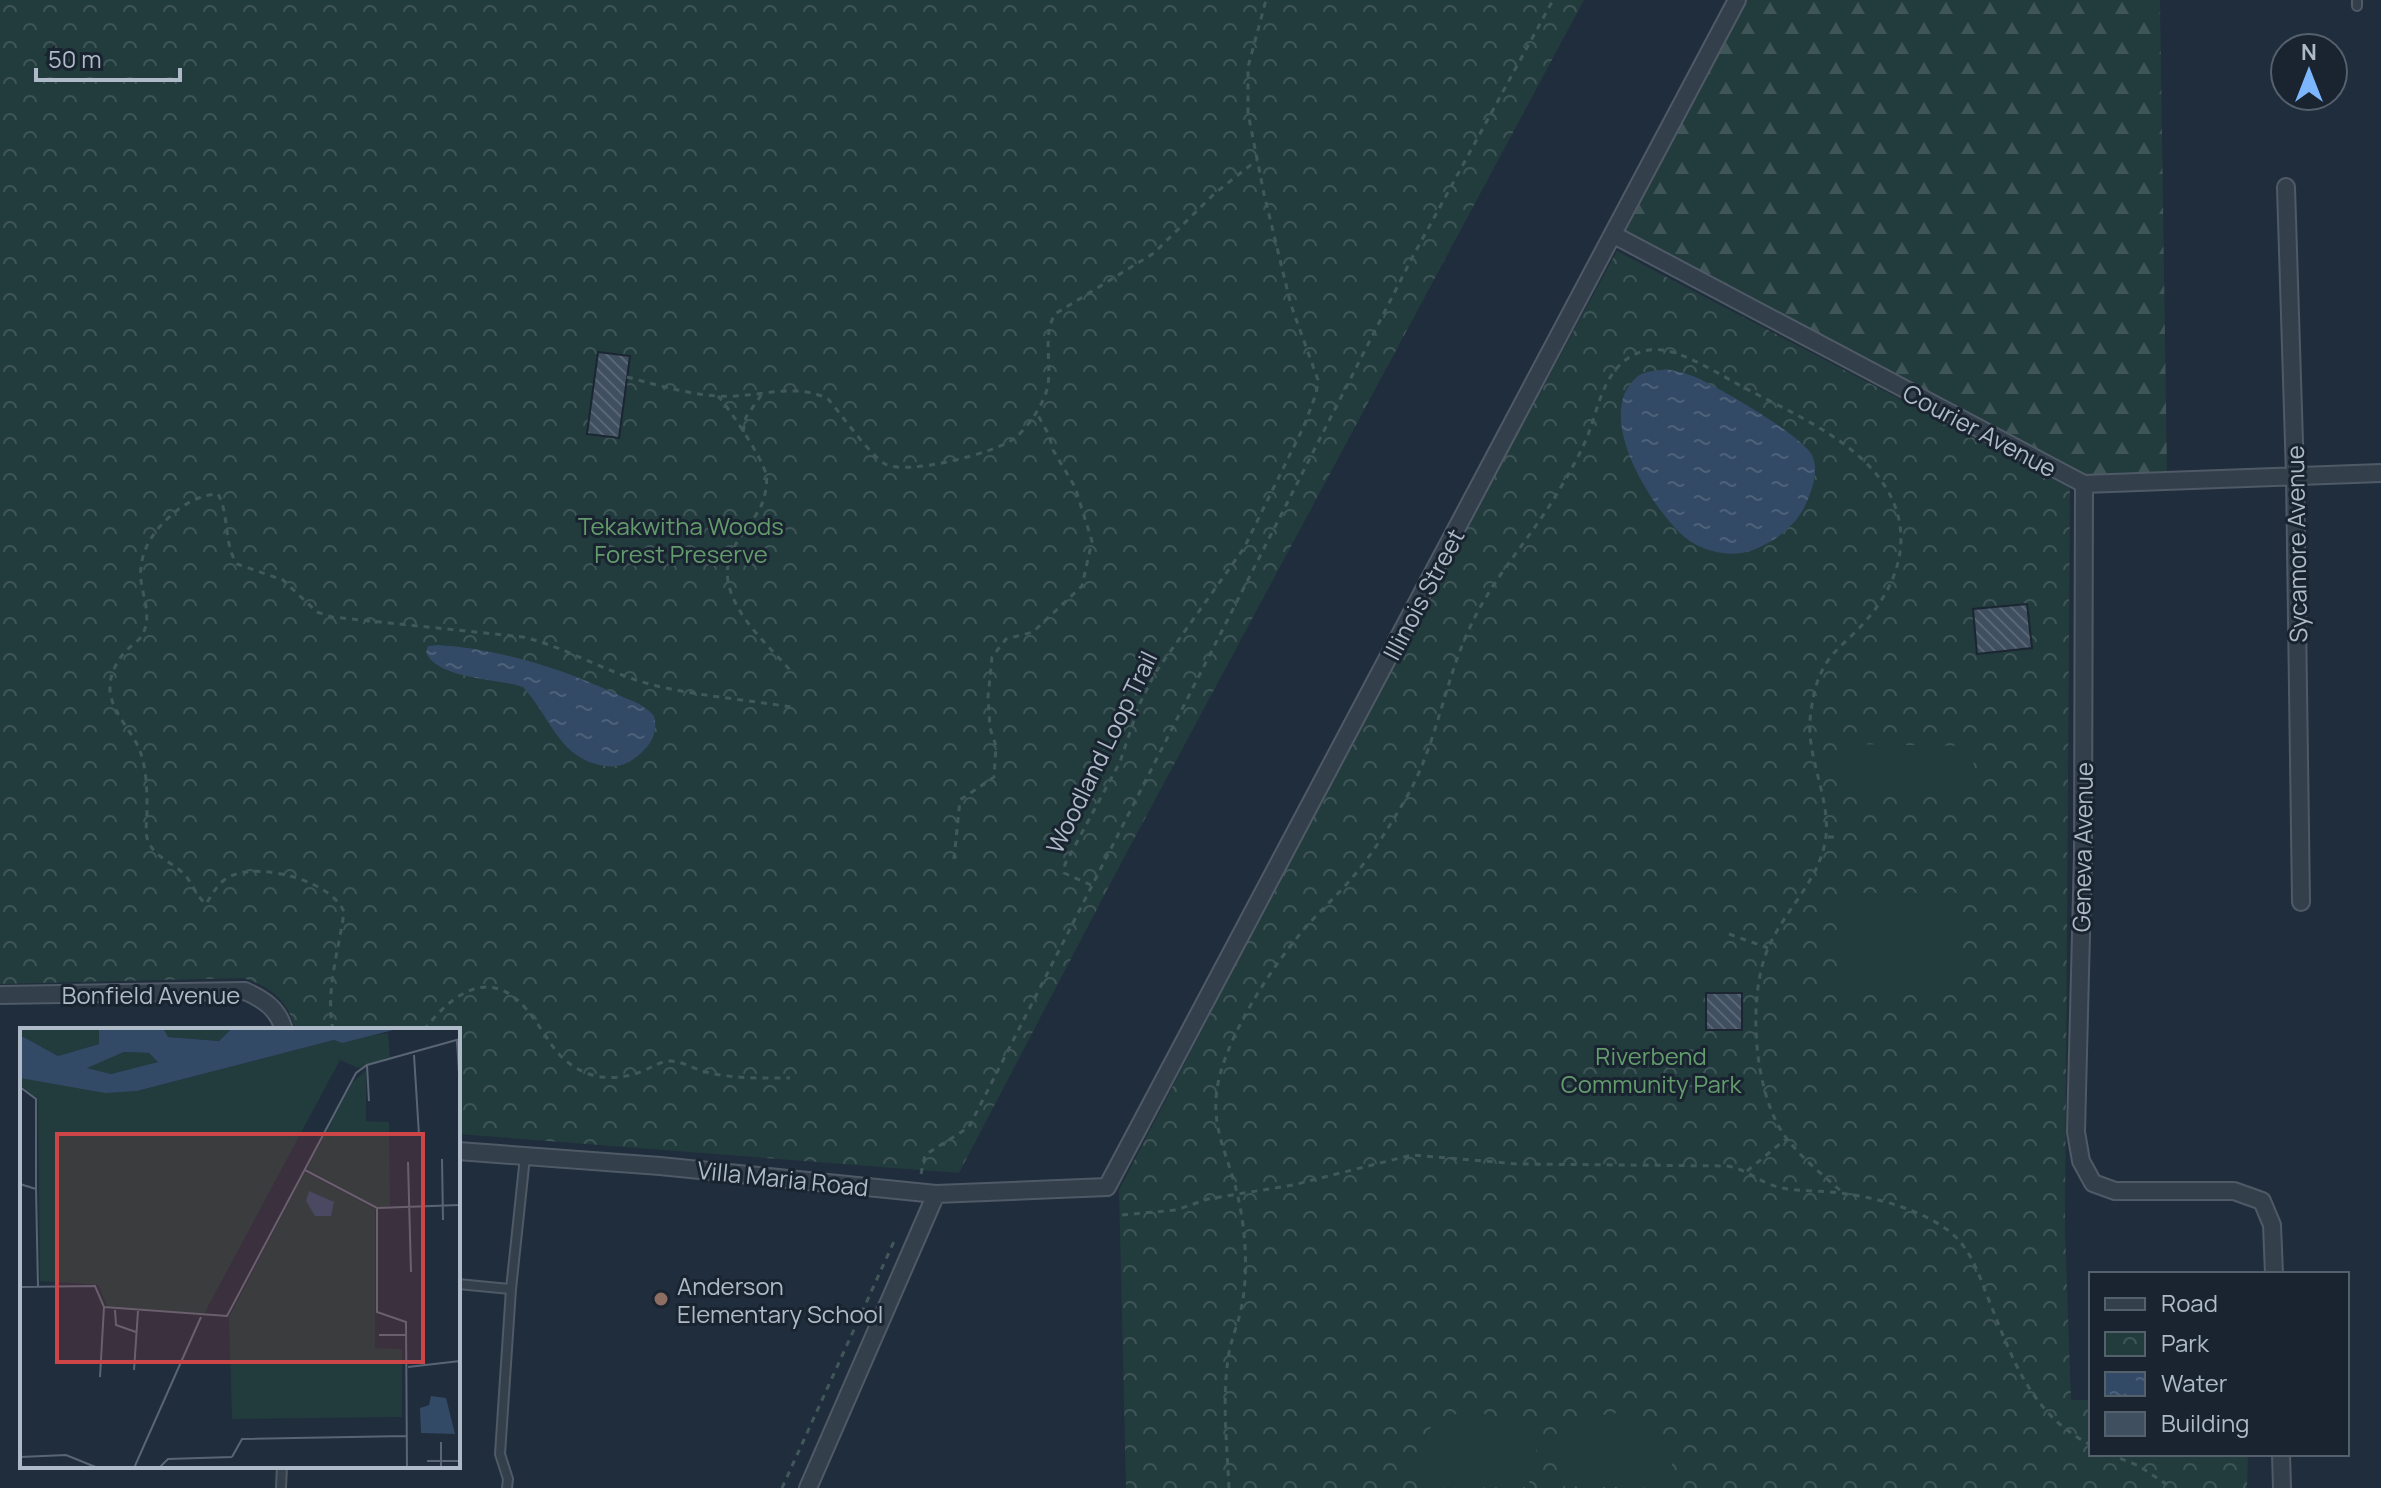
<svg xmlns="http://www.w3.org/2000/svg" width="2381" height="1488" font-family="Manrope,sans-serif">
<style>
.forest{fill:url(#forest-firs)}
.park{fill:url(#park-crowns)}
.garden{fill:#223b3d}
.water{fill:url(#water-ripples)}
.building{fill:url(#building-back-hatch);stroke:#1b2632;stroke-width:2}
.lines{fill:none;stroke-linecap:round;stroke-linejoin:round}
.service-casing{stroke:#4f5a66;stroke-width:12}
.minor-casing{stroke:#4f5a66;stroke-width:20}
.path{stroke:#40585a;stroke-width:3;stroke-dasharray:6 6;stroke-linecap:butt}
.service{stroke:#343f4c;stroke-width:8}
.minor{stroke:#343f4c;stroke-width:16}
.education-dot{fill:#8d6e63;stroke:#192430;stroke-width:3}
.labels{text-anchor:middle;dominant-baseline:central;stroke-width:6;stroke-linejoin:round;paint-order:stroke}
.street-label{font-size:24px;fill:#afbac8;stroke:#192430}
.park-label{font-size:24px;fill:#649b6d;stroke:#192430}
.poi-label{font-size:24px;fill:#afbac8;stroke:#192430;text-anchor:start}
.inset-road{fill:none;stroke:#596574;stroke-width:2}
.view{fill:#ce4548;fill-opacity:0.15;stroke:#ce4548;stroke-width:4}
.inset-edge{fill:none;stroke:#afbac8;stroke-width:4}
</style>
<defs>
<pattern id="forest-firs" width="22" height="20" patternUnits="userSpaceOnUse" patternTransform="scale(2)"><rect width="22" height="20" fill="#223b3d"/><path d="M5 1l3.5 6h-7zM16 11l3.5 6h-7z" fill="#405558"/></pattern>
<pattern id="park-crowns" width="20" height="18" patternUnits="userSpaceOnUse" patternTransform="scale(2)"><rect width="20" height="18" fill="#223b3d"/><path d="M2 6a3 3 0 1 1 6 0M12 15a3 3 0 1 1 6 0" fill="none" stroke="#405558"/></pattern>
<pattern id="water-ripples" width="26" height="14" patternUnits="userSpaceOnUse" patternTransform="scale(2)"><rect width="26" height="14" fill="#324a65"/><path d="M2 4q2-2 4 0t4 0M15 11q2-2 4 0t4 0" fill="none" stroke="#4d627a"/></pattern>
<pattern id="building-back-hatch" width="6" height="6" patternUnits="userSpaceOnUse" patternTransform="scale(2)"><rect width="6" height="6" fill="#404f60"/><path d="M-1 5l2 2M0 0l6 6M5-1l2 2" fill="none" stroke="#596675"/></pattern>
</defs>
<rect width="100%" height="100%" fill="#202d3c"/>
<path class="forest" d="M 1747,0 L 2160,0 L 2167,473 L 2085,475 L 1625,232 Z"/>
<path class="park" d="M 0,0 L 1584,0 L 1119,867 L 959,1173 L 458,1134 L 458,1030 L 295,1030 C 289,1001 270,986 243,978 L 0,984 Z
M 1617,251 L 2070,488 L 2065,1228 L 2071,1400 L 2091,1400 L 2091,1454 L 2248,1454 L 2247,1488 L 1126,1488 L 1119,1190 L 1371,704 Z"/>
<path class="garden" d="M 1841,744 L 1973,746 L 1974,790 L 1840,788 Z
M 1839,893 L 1961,893 L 1961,991 L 1839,991 Z
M 1478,1412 L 1505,1420 L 1523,1420 L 1523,1435 L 1538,1437 L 1536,1453 L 1530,1455 L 1529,1487 L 1419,1488 C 1416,1465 1418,1433 1441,1419 C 1451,1413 1466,1413 1478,1412 Z
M 1619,1413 C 1657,1417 1681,1450 1669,1488 L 1561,1486 L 1560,1456 L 1551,1454 L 1550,1435 L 1564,1435 L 1565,1421 C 1584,1421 1599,1414 1619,1413 Z"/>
<path class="water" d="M 1666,369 C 1674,371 1682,372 1690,375 C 1713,383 1801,435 1812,455 C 1820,471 1811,493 1804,508 C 1793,528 1774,542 1753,550 C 1730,559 1698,551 1680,533 C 1649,503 1593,414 1637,377 C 1643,371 1657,371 1666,369 Z
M 438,645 C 498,649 558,667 612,692 C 628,700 642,702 654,716 C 658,732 652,743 640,754 C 630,763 619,768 606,766 C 560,761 550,716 523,687 C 497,678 440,680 426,653 L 428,646 Z"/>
<path class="building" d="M 598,352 L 630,356 L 619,438 L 587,434 Z
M 2027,604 L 2032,648 L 1977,654 L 1973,609 Z
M 1706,993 L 1742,993 L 1742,1030 L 1706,1030 Z"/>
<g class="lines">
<g class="service-casing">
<path id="service" d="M 2357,0 L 2357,6
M 458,1284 L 511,1289
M 281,1488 L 282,1466
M 507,1488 L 508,1479 L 500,1454 L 511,1289 L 525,1157"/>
</g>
<g class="minor-casing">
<path id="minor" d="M 2286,187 L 2295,475 L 2301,902
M 1614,235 L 2084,484 L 2381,473
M 2084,484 L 2083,855 L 2076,1132 L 2081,1161 L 2093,1183 L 2115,1191 L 2234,1191 L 2262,1201 L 2272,1225 L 2274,1274
M 0,995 L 245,991 C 265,1000 278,1009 284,1030
M 458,1151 L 660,1166 L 936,1194 L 1107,1187 L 1737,0
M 2281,1454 L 2282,1488
M 808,1488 L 936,1194"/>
</g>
<path class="path" d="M 627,377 C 657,385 687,394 718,396 C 754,399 794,381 828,399 C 842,415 869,454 885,464 C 906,476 996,453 1015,438 C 1026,429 1038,412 1044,398 C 1056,372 1040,339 1055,314 L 1154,253 L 1214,194 L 1257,160
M 718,396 C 731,411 761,456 766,474 C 768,483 765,496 762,504 C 750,530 723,547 728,581 C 734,616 768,645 790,670
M 743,432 L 746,417 L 762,394
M 1828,837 L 1840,837
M 954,859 L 960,800 L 994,777 L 996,746 L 990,728 L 988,697 L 992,657 L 1006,639 L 1033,632 L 1082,586 L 1092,541 L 1075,487 L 1053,450 L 1049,435 L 1036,412
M 1091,885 L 1064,873 L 1065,864 L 1120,762 L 1139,705 L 1155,673 L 1244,548 L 1304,426 L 1316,394 L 1318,380 L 1291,305 L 1264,194 L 1248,113 L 1248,67 L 1266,0
M 1729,934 L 1768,948
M 333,1030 C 325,991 339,950 344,912 C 332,881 260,862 231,876 C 219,881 213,893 206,904 C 196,896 193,884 185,875 C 174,863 156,858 149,843 C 144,834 147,822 147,812 C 147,794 147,769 140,751 C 133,732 112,713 110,691 C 109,675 117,659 129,648 C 133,644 140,640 142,635 C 151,621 145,602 142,587 C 136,556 151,532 174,513 C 185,503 203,494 218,494 C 230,516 223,543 237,564 L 283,580 L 317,612 L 332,617 L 523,637 C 569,648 610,675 657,686 C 700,696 747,700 791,707
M 424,1030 C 452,994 490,965 527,1010 C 549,1036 554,1061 589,1074 C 606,1080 626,1078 643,1071 C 653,1067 660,1061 671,1061 C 684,1062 694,1069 706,1072 C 733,1079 762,1078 790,1078
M 1747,1171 L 1787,1138
M 921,1174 L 925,1155 L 969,1127 L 1412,258 L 1553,0
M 1122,1215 L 1176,1210 L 1208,1199 L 1293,1185 L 1412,1155 L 1518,1164 L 1728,1166 C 1748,1170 1761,1183 1778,1187 C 1798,1192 1820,1190 1839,1193 C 1875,1197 1920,1209 1949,1231 C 1969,1247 1977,1269 1986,1293 C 2011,1354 2028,1413 2091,1445
M 2109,1454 L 2139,1466 L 2172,1488
M 782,1488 L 896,1237
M 1229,1488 C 1227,1445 1222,1401 1228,1359 C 1230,1343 1236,1329 1240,1314 C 1249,1278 1246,1232 1238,1197 C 1227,1149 1206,1123 1221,1071 C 1234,1027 1267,975 1296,939 C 1313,917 1334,899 1352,878 C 1372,855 1389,827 1405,800 C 1437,746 1444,681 1471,625 C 1493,578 1528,541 1555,497 C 1567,477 1579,457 1588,435 C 1600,403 1605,362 1644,351 C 1655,348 1667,350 1678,354 C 1700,362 1721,375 1741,386 C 1784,409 1836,431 1870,467 C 1917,517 1907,576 1863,624 C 1850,639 1833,650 1824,667 C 1816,681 1813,696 1811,712 C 1803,758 1837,805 1823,851 C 1813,885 1786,911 1771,942 C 1746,991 1753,1090 1784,1135 C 1800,1157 1823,1175 1843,1193"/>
<use href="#service" class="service"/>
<use href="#minor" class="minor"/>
</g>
<circle class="education-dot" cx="661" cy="1299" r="8"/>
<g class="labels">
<g class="street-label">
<text transform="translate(1980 430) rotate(28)">Courier Avenue</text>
<text transform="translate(2296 544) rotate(-91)">Sycamore Avenue</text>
<text transform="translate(1423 594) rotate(-62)">Illinois Street</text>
<text transform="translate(1101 752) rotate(-64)">Woodland Loop Trail</text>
<text transform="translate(2082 847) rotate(-89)">Geneva Avenue</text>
<text x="151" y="994">Bonfield Avenue</text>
<text transform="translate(783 1178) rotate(6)">Villa Maria Road</text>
</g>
<g class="park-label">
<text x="681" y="525">Tekakwitha Woods<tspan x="681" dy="28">Forest Preserve</tspan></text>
<text x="1651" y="1055">Riverbend<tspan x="1651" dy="28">Community Park</tspan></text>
</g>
<g class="poi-label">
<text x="677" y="1285">Anderson<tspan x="677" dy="28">Elementary School</tspan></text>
</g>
</g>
<g transform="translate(20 1028)">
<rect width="440" height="440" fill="#202d3c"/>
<path d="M 346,42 L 346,93 L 369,94 L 370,178 L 357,179 L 287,141 L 332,55 Z" fill="#223b3d"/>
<path d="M 0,0 L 79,0 L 81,10 L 79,16 L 38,28 L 0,7 ZM 212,0 L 199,13 L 148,9 L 143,1 ZM 368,5 L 370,29 L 338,40 L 320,32 L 184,286 L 87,278 L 78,257 L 20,253 L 18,72 L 0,57 L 0,50 L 117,63 L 314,12 ZM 104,24 L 129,25 L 138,34 L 91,46 L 66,40 ZM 285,144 L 355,181 L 355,320 L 382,321 L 382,389 L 212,391 L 209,289 Z" fill="#223b3d"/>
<path d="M 79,0 L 143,0 L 148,9 L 199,13 L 212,0 L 381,0 L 322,15 L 314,12 L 117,63 L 85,65 L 0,50 L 0,7 L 38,28 L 79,16 ZM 104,24 L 129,25 L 138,34 L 91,46 L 67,40 ZM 289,163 L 314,174 L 311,188 L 295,188 L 286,173 ZM 411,368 L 426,370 L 435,406 L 401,405 L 400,380 L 409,377 Z" fill="#324a65" fill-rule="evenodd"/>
<path class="inset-road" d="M 437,13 L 440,60M 394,27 L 399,107M 347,37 L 349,73M 0,59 L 16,71 L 16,161M 422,131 L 423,192M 388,134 L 391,244M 285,142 L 357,180 L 440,177M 0,156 L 16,161 L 18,259M 357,180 L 357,284 L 386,294 L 387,440M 0,259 L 75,258 L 84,279M 84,279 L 207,288 L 336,45 L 347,37 L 440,11M 95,282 L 96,297 L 116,304M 359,307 L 387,307M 388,339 L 440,333M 114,342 L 118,283M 80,349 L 84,279M 0,429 L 46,427 L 78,440M 212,429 L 222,411 L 386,408M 407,433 L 440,433M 114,440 L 181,289M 139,440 L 148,431 L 212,429M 421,440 L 421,414"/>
<path class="view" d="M 37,106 L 403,106 L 403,334 L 37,334 Z"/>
<rect width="440" height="440" class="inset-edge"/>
</g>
<rect x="2089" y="1272" width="260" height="184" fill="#192430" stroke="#55606d" stroke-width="2"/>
<rect x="2105" y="1298" width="40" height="12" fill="#343f4c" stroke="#55606d" stroke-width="2"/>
<text x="2161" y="1312" font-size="24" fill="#afbac8">Road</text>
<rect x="2105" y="1332" width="40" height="24" fill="url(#park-crowns)" stroke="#55606d" stroke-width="2"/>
<text x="2161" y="1352" font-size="24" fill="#afbac8">Park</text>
<rect x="2105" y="1372" width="40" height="24" fill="url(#water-ripples)" stroke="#55606d" stroke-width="2"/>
<text x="2161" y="1392" font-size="24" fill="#afbac8">Water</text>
<rect x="2105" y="1412" width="40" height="24" fill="#404f60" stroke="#55606d" stroke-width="2"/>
<text x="2161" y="1432" font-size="24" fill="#afbac8">Building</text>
<g transform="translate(2309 72)"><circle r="38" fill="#192430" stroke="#55606d" stroke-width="2"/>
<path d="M0-6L14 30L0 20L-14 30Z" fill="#7cb6ff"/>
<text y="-12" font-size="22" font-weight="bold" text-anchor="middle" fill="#afbac8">N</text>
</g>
<path d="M36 68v12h144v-12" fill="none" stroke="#afbac8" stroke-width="4"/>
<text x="48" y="68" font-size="24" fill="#afbac8" stroke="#192430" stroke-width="6" paint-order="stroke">50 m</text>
</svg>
